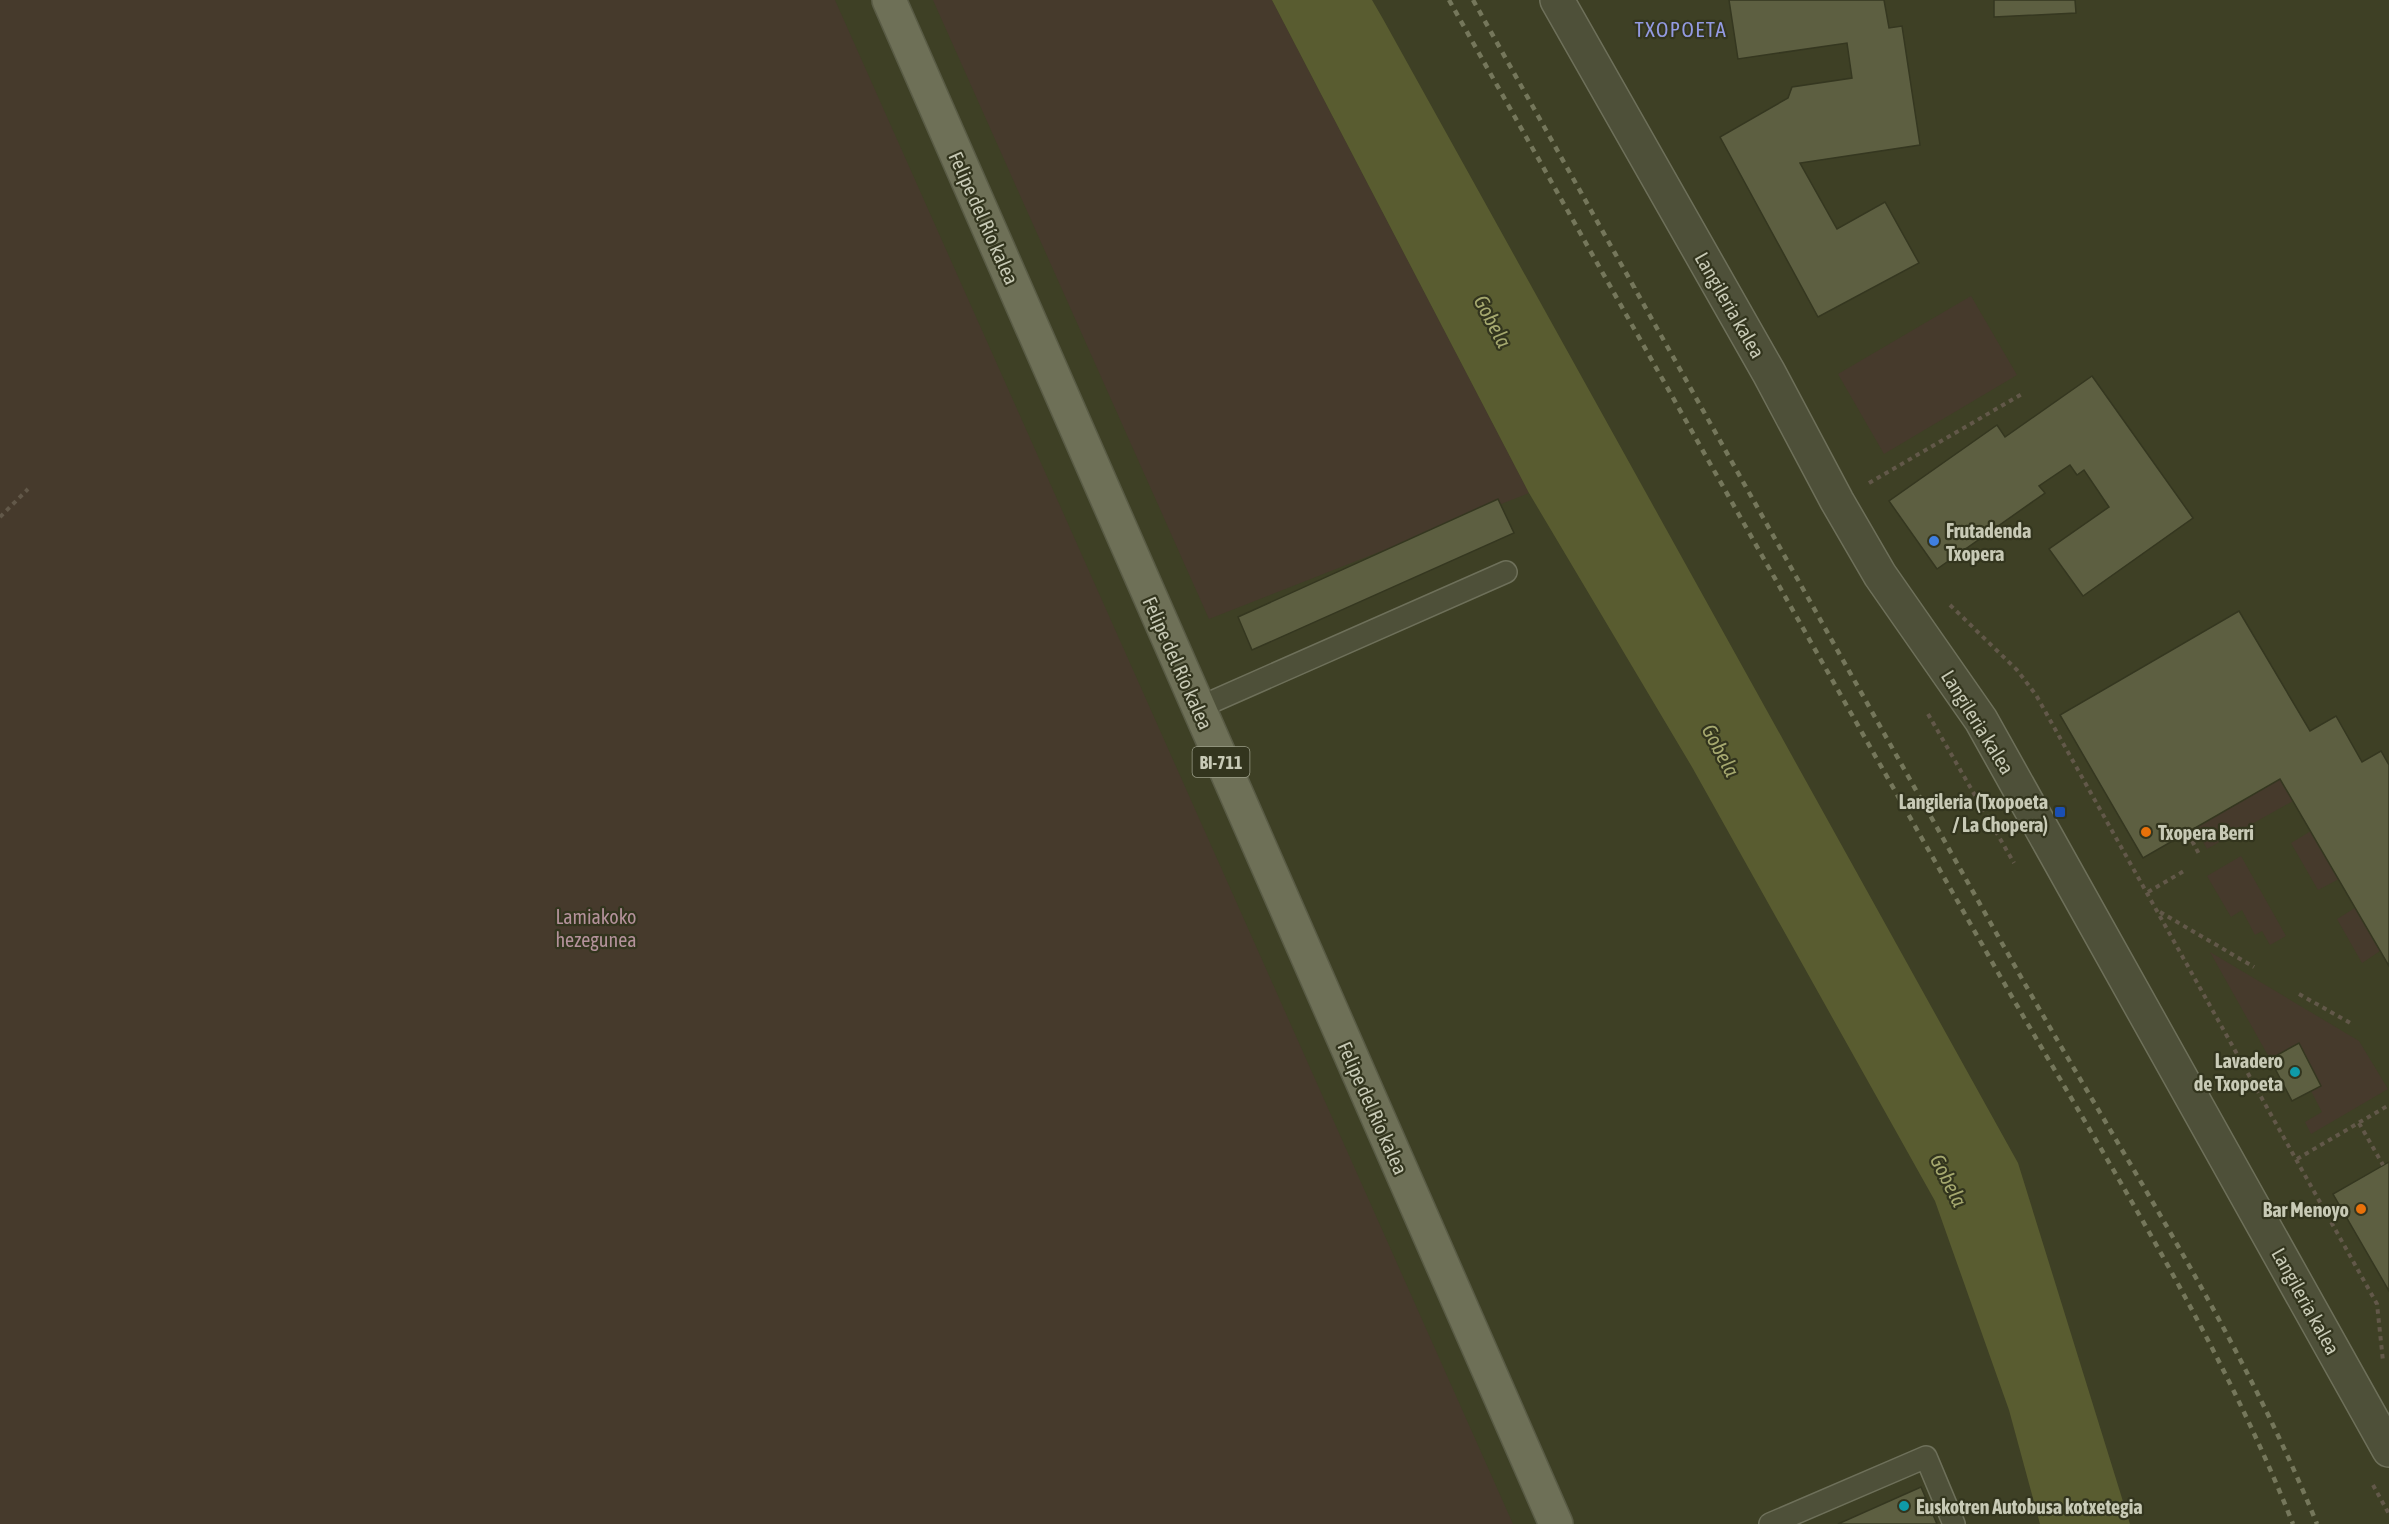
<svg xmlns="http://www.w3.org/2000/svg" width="2389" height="1524" font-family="'Asap Condensed',sans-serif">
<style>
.green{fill:#463a2c}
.water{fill:#595c30}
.building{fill:#5d5f41;stroke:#353720;stroke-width:1.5}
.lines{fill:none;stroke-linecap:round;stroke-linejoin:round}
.service-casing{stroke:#6e705a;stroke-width:24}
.minor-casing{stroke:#6e705a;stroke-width:36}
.primary-casing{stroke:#5a5c46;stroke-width:36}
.path{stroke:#625849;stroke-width:4;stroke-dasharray:4.5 4.5;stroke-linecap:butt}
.service{stroke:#4e5039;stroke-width:21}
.minor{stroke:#4e5039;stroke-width:33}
.primary{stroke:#6e7057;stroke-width:33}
.rail{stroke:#75775b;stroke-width:4.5;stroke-dasharray:6 6;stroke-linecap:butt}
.shop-dot{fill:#3f7fe0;stroke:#33351e;stroke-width:2}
.transit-dot{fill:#1a4fb4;stroke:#33351e;stroke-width:2}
.food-dot{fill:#e8710a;stroke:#33351e;stroke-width:2}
.culture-dot{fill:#0f9aa8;stroke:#33351e;stroke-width:2}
.labels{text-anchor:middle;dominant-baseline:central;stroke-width:4.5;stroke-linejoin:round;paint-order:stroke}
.shield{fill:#33351e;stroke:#9b9d88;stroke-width:1.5}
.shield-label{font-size:18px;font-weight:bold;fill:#c8cab6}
.street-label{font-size:20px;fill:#c8cab6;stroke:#33351e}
.poi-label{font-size:20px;font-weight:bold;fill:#c8cab6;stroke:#33351e;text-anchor:start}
.park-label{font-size:20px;fill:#b4929b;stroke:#33351e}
.neighbourhood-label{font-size:21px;letter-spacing:1.5px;fill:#939ae2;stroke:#33351e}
.water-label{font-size:21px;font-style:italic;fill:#a6a96f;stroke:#33351e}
</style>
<rect width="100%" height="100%" fill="#3e4025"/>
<path class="green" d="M 0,0 L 835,0 L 1513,1524 L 0,1524 Z
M 933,0 L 1272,0 L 1529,493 L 1209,619 Z
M 1971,296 L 2017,375 L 1884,454 L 1838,374 Z
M 2280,779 L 2293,801 L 2207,849 L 2196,828 Z
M 2311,831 L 2339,879 L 2318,890 L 2291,843 Z
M 2241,856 L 2286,936 L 2270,945 L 2262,931 L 2255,935 L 2242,910 L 2231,917 L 2207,876 Z
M 2355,908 L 2380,951 L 2362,963 L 2337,919 Z
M 2210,952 L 2359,1041 L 2388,1089 L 2311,1134 L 2305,1122 L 2322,1112 L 2311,1091 L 2321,1085 L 2299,1044 L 2270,1059 Z"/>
<path class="water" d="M 1272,0 L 1372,0 L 1383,19 L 2018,1163 L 2130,1524 L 2040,1524 L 2009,1410 L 1935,1201 L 1692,767 L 1529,493 Z"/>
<path class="building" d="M 1729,0 L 1884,0 L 1889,28 L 1902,26 L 1920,145 L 1800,163 L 1837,229 L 1885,202 L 1919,263 L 1818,317 L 1720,137 L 1788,98 L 1792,87 L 1852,78 L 1847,43 L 1738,59 Z
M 1994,0 L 2075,0 L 2076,13 L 1994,17 Z
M 2092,376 L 2193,518 L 2083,596 L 2049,549 L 2109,507 L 2084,470 L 2077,475 L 2070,465 L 2039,486 L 2045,493 L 1937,569 L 1889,501 L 1997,425 L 2005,437 Z
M 1498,499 L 1514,533 L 1252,650 L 1238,617 Z
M 2239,611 L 2310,731 L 2336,716 L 2362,762 L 2381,751 L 2389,765 L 2389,966 L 2280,779 L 2143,858 L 2060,715 Z
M 2299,1043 L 2321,1086 L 2292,1101 L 2270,1059 Z
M 2389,1162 L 2389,1291 L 2333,1194 Z
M 1921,1487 L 1937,1524 L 1838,1524 Z"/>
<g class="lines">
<g class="service-casing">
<path id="service" d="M 1198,708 L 1506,572
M 1770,1524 L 1926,1457 L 1954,1524"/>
</g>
<g class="minor-casing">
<path id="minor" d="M 1557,0 L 1769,373 L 1837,501 L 1880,575 L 1981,720 L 2389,1450"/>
</g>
<g class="primary-casing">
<path id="primary" d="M 889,0 L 1556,1524"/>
</g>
<path class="path" d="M 1869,483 L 2022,394
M 0,517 L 28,489
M 1950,605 L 2017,670 L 2036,695 L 2377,1304 L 2383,1361
M 1928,714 L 2014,863
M 2188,833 L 2199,854
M 2237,838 L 2246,833
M 2148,892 L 2184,871
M 2160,912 L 2254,967
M 2299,994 L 2352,1024
M 2359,1123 L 2383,1165
M 2297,1159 L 2389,1105
M 2373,1485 L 2389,1514"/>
<use href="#service" class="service"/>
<use href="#minor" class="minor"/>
<use href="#primary" class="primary"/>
<path class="rail" d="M 1449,0 C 1627,316 1804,631 1983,946 C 2090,1136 2212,1320 2293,1524
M 1473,0 C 1656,326 1838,652 2021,977 C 2123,1157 2239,1332 2317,1524"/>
</g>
<circle class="shop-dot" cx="1934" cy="541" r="6"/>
<rect class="transit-dot" x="2054" y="806" width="12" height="12" rx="3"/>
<g class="food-dot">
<circle cx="2146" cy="832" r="6"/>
<circle cx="2361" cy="1209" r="6"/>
</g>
<g class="culture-dot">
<circle cx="2295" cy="1072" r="6"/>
<circle cx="1904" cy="1506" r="6"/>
</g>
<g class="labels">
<rect class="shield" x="1192.5" y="747" width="57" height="30" rx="4.5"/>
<g class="shield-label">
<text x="1221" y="762">BI-711</text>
</g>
<g class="street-label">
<text transform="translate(984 218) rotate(66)">Felipe del Río kalea</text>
<text transform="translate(1730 305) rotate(60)">Langileria kalea</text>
<text transform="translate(1178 663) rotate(66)">Felipe del Río kalea</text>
<text transform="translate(1978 722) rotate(58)">Langileria kalea</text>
<text transform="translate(1373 1108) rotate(66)">Felipe del Río kalea</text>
<text transform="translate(2306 1301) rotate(61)">Langileria kalea</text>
</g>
<g class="poi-label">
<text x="1946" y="530">Frutadenda<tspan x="1946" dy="23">Txopera</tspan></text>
<text x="2048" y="801" text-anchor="end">Langileria (Txopoeta<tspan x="2048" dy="23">/ La Chopera)</tspan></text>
<text x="2158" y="832">Txopera Berri</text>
<text x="2283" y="1060" text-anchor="end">Lavadero<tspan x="2283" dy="23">de Txopoeta</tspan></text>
<text x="2349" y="1209" text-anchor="end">Bar Menoyo</text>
<text x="1916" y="1506">Euskotren Autobusa kotxetegia</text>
</g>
<g class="park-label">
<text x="596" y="916">Lamiakoko<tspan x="596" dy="23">hezegunea</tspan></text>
</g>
<g class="neighbourhood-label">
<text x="1681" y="29">TXOPOETA</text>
</g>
<g class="water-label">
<text transform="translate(1493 321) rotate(62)">Gobela</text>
<text transform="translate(1721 750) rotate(62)">Gobela</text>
<text transform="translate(1949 1180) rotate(63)">Gobela</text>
</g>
</g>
</svg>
